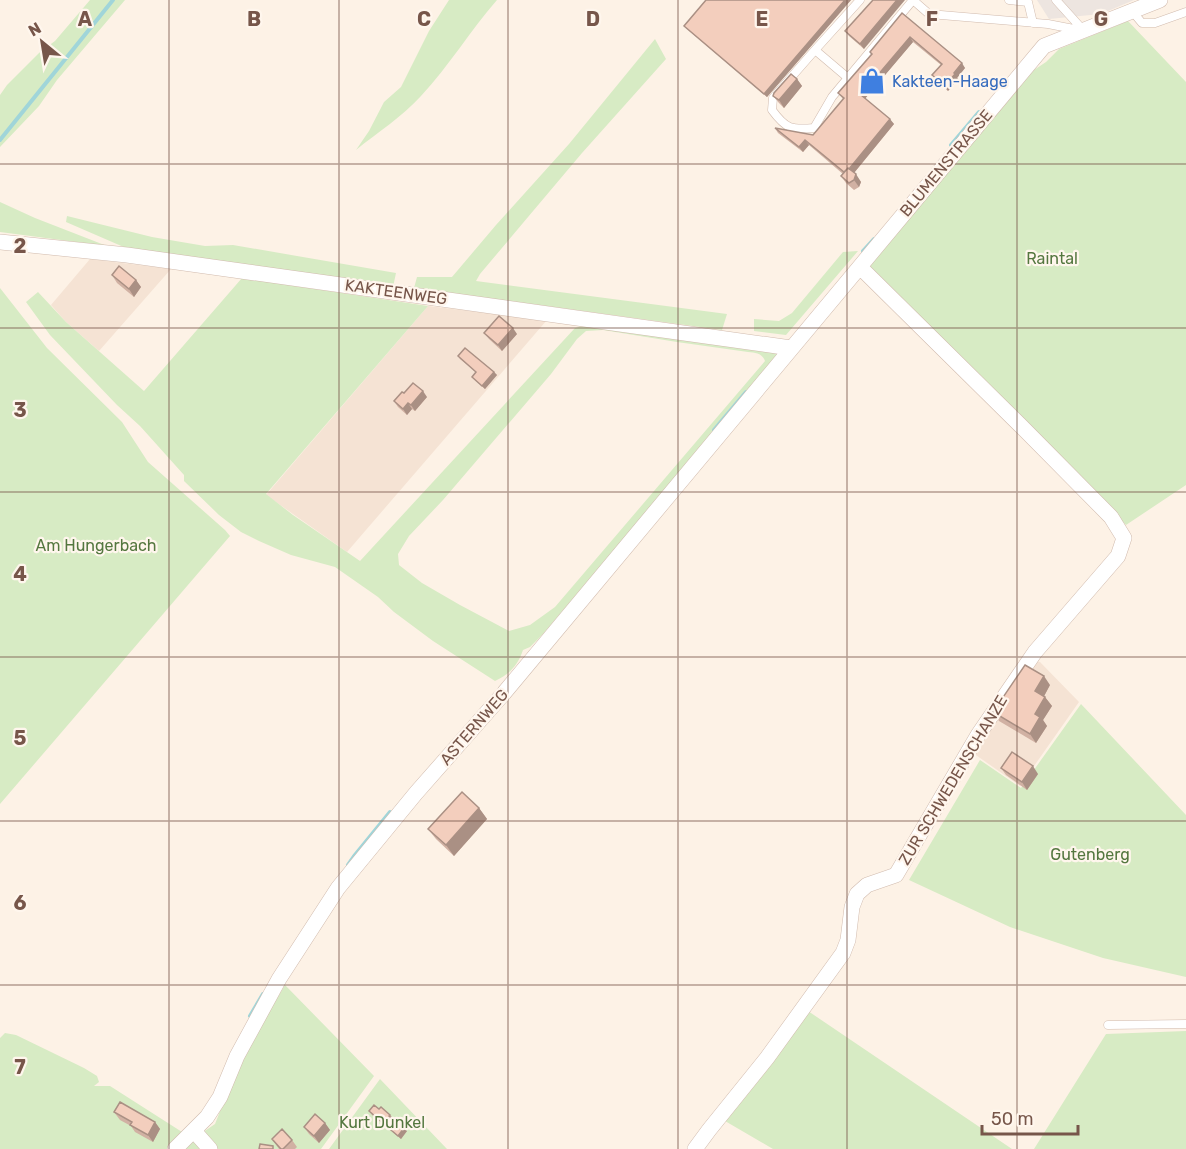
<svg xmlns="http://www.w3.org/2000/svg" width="1186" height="1149" font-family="Rubik,sans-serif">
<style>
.residential{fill:#f5e3d4}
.industrial{fill:#ede5e0}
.green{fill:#d7ebc4;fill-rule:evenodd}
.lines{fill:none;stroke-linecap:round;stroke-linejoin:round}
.stream{stroke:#a0d5d9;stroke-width:4}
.service-casing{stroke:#d1bbae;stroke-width:9}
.minor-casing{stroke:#d1bbae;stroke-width:16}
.service{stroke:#fff;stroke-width:8}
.minor{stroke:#fff;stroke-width:15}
.wall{fill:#d1b1a3}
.shaded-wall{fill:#aa9084}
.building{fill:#f3cebd;stroke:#aa9084;stroke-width:1.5}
.grid{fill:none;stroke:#77564a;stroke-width:1.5;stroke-opacity:0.55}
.labels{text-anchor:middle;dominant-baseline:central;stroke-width:4.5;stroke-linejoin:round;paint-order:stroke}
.shop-label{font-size:16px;fill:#366cbe;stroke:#fff6ed;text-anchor:start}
.street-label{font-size:16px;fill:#77564a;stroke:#fff6ed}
.park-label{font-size:16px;fill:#54773f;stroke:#fff6ed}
.grid-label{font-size:20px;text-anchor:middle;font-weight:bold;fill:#77564a;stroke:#fff6ed;stroke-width:4.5;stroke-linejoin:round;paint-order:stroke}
</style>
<rect width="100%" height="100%" fill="#fdf2e6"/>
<path class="residential" d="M 90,259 L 171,269 L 99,351 L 66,322 L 51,305 Z
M 428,306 L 547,320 L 347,552 L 266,495 Z
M 1036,661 L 1040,662 L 1079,702 L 1020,786 L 973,753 Z"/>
<path class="industrial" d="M 1037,0 L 1134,0 L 1101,14 L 1049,19 Z"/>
<path class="green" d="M 90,0 L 125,0 L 57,80 L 39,106 L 0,147 L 0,95 L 7,85 L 40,52 L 55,41 Z
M 449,0 L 497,0 C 470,31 449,66 421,96 C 402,117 378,132 356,150 L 369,131 L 384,102 L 401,87 L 429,31 Z
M 1128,21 L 1186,82 L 1186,485 L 1126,525 L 868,266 L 1034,70 L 1046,62 L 1059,49 Z
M 655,39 L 666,59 L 582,153 L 480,274 L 476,281 L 727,314 L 722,330 L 414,288 L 417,277 L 452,277 L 496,225 L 569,144 Z
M 0,202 L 35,218 L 107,246 L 0,232 Z
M 67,216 L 152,237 L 205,246 L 233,245 L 396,273 L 393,287 L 126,248 L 66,222 Z
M 858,251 L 786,335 L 754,331 L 754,319 L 779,321 L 792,313 L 843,252 Z
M 242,278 L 428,306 L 266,494 L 293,515 L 360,561 L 575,328 L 589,324 L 777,353 L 777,358 L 731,409 L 666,488 L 543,634 L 530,647 L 523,650 C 518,665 510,674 495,681 L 433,641 L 394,612 L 378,597 L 335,567 L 291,555 L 259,541 L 241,532 L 219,515 L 184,481 L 184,475 L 140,426 L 117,405 L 50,335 L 26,302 L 38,292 L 66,322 L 144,391 ZM 603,330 L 677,342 L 748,352 C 756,353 762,353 765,361 L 555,607 L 530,625 L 509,631 L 460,605 L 422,583 L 399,565 L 398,554 L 409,536 L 443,500 L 551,374 L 577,339 L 586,331 Z
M 0,288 L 47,348 L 122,422 L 148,462 L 225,530 L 230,536 L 0,804 Z
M 1081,704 L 1186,815 L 1186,977 L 1103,958 L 1010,927 L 909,880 L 980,760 L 1021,788 Z
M 285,985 L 374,1076 L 321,1149 L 0,1149 L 0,1038 L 5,1033 L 16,1035 L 84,1068 L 97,1076 L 99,1082 L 94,1086 L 110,1086 L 193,1139 L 215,1124 L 239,1063 Z
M 808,1011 L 1012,1149 L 773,1149 L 725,1121 Z
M 1186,1031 L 1186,1149 L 1034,1149 L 1106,1034 Z
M 380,1079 L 447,1149 L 329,1149 Z"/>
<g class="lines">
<path class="stream" d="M 0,140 L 113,0
M 951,145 L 979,112
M 863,251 L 874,239
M 714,430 L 746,392
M 348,865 L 355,855 L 390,812
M 250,1016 L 263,994"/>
<g class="service-casing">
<path id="service" d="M 913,0 L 929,14 L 1048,24 L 1079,30
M 1009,0 L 1028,2 L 1033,23
M 1056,0 L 1083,30
M 1132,11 L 1142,23 L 1155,23 L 1186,12
M 815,50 L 860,0
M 848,78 L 815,50 L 773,98 L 772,110 C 786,129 791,130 814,128 L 832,97 L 913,0
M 1108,1025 L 1186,1024"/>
</g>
<g class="minor-casing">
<path id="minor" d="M 0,242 L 127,255 L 791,348
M 194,1131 L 210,1149
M 175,1149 L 207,1117 L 220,1097 L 237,1056 L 279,979 L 338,888 L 416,793 L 504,693 L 1044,46 L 1160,0
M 695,1149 L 709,1130 L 767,1058 L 843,953 L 848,940 L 852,907 L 857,894 L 867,885 L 896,875 L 978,735 L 1035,652 L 1118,556 L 1124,538 L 1111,517 L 1021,426 L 860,267"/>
</g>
<use href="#service" class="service"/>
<use href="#minor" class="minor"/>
</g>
<path class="wall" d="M 706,0 L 851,0 L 767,97 L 687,29 L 684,26 Z
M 873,0 L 864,49 L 849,36 L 845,31 Z
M 902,13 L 965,68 L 957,78 L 958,79 L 948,91 L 936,80 L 932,75 L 941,65 L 913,42 L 865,98 L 894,124 L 854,173 L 861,182 L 859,187 L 854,190 L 846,183 L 841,176 L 843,174 L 809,145 L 803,152 L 778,133 L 775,128 L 813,135 L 843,99 L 838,93 L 871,54 L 870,52 Z
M 797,79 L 802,86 L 784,108 L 779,103 L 773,96 Z
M 112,275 L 136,280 L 141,287 L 134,297 L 117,283 Z
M 484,333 L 517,334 L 502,351 L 489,339 Z
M 458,356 L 494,372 L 497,375 L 485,389 L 475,380 L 472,377 L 476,372 L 460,359 Z
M 404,393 L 427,397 L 415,411 L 412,409 L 407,415 L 398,407 L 394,401 Z
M 1050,685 L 1044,696 L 1052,706 L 1043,720 L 1047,726 L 1036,743 L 999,721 L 993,712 Z
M 1001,768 L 1038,774 L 1027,790 L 1006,775 Z
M 479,808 L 487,819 L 454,856 L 436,839 L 428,829 Z
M 379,1109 L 390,1115 L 393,1118 L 404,1128 L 407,1131 L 401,1139 L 372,1115 L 369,1111 Z
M 114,1112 L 155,1122 L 160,1129 L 153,1142 L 135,1132 L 131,1126 L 120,1120 Z
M 325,1123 L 330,1130 L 319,1143 L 309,1134 L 304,1127 Z
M 272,1139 L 292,1140 L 297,1147 L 295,1149 L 279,1149 Z"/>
<path class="shaded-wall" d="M 845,0 L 851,0 L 767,97 L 764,94 Z
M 897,0 L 905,0 L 864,49 L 860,44 Z
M 910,37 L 913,42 L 864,100 L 861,95 Z
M 962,63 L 965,68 L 957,78 L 958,79 L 948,91 L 945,86 Z
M 797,79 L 802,86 L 784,108 L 779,100 Z
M 890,119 L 894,124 L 849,179 L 845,174 Z
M 805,140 L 809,145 L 803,152 L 799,147 Z
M 856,174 L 861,182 L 859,187 L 854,180 Z
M 136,280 L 141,287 L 134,297 L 129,289 Z
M 513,328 L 517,334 L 502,351 L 498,345 Z
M 494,372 L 497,375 L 485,389 L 482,386 Z
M 423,391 L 427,397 L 415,411 L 411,405 Z
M 408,403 L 412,409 L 407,415 L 403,409 Z
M 1044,676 L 1050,685 L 1042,700 L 1035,691 Z
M 1045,697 L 1052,706 L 1043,720 L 1047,726 L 1036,743 L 1030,734 L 1035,714 Z
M 1033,766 L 1038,774 L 1027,790 L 1022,782 Z
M 479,808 L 487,819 L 454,856 L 446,845 Z
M 155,1122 L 160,1129 L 153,1142 L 148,1135 Z
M 325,1123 L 330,1130 L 319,1143 L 314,1136 Z
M 404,1128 L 407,1131 L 401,1139 L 398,1136 Z"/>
<path class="building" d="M 706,0 L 845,0 L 764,94 L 684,26 Z
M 873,0 L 897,0 L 860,44 L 845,31 Z
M 902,13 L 962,63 L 954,73 L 955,74 L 945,86 L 932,75 L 942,64 L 910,37 L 861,95 L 890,119 L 849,169 L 848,168 L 844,172 L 805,140 L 799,147 L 775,128 L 813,135 L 844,98 L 838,93 L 872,54 L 870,52 Z
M 791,74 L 797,79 L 779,100 L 773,96 L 774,93 Z
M 848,168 L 856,174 L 854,180 L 849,183 L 841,176 Z
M 119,266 L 136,280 L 129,289 L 112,275 Z
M 499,316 L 513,328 L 498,345 L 484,333 Z
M 465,348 L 494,372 L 482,386 L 472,377 L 476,372 L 458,356 Z
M 413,383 L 423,391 L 411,405 L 408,403 L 403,409 L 394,401 L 402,392 L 404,393 Z
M 1025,665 L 1044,676 L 1035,691 L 1045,697 L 1035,714 L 1040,717 L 1030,734 L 993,712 Z
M 1012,752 L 1033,766 L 1022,782 L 1001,768 Z
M 462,792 L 479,808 L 446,845 L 428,829 Z
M 120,1102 L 155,1122 L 148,1135 L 130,1125 L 132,1122 L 114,1112 Z
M 374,1105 L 379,1109 L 381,1107 L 390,1115 L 389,1116 L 404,1128 L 398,1136 L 369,1111 Z
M 315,1114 L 325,1123 L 314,1136 L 304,1127 Z
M 282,1129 L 292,1140 L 283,1149 L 281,1149 L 272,1139 Z
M 260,1144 L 273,1146 L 273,1149 L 259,1149 Z"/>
<path class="grid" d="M 169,0 L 169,1149M 339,0 L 339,1149M 508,0 L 508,1149M 678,0 L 678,1149M 847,0 L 847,1149M 1017,0 L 1017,1149M 0,164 L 1186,164M 0,328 L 1186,328M 0,492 L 1186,492M 0,657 L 1186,657M 0,821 L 1186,821M 0,985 L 1186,985"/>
<defs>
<g id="shop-bare" transform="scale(2.07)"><path d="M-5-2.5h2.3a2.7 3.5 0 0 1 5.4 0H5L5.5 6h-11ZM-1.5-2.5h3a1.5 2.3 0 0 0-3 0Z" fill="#3f7fe0" stroke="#fff6ed" stroke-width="2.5" paint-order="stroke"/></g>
</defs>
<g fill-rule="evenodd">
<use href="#shop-bare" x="872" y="81"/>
</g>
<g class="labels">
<g class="shop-label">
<text x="892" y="81">Kakteen-Haage</text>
</g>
<g class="street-label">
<text transform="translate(946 163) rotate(-50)">BLUMENSTRASSE</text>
<text transform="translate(396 292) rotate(8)">KAKTEENWEG</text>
<text transform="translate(474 727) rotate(-49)">ASTERNWEG</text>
<text transform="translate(953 780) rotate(-59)">ZUR SCHWEDENSCHANZE</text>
</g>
<g class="park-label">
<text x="1052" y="258">Raintal</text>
<text x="96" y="545">Am Hungerbach</text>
<text x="1090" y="854">Gutenberg</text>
<text x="382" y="1122">Kurt Dunkel</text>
</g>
</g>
<g class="grid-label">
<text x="85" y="26">A</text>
<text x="254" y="26">B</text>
<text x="424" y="26">C</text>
<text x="593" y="26">D</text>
<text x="762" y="26">E</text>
<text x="932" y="26">F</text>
<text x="1101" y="26">G</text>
<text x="20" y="253">2</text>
<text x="20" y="417">3</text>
<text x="20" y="581">4</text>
<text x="20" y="745">5</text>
<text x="20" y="910">6</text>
<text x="20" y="1074">7</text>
</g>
<g transform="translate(42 42) rotate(330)" stroke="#fff6ed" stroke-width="4.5" paint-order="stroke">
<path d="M0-4.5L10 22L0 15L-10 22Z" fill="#77564a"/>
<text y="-9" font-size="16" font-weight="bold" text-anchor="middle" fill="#77564a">N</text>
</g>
<path d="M982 1125v9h96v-9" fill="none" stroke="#77564a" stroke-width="3"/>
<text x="991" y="1125" font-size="18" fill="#77564a" stroke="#fff6ed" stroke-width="4.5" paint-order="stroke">50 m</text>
</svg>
